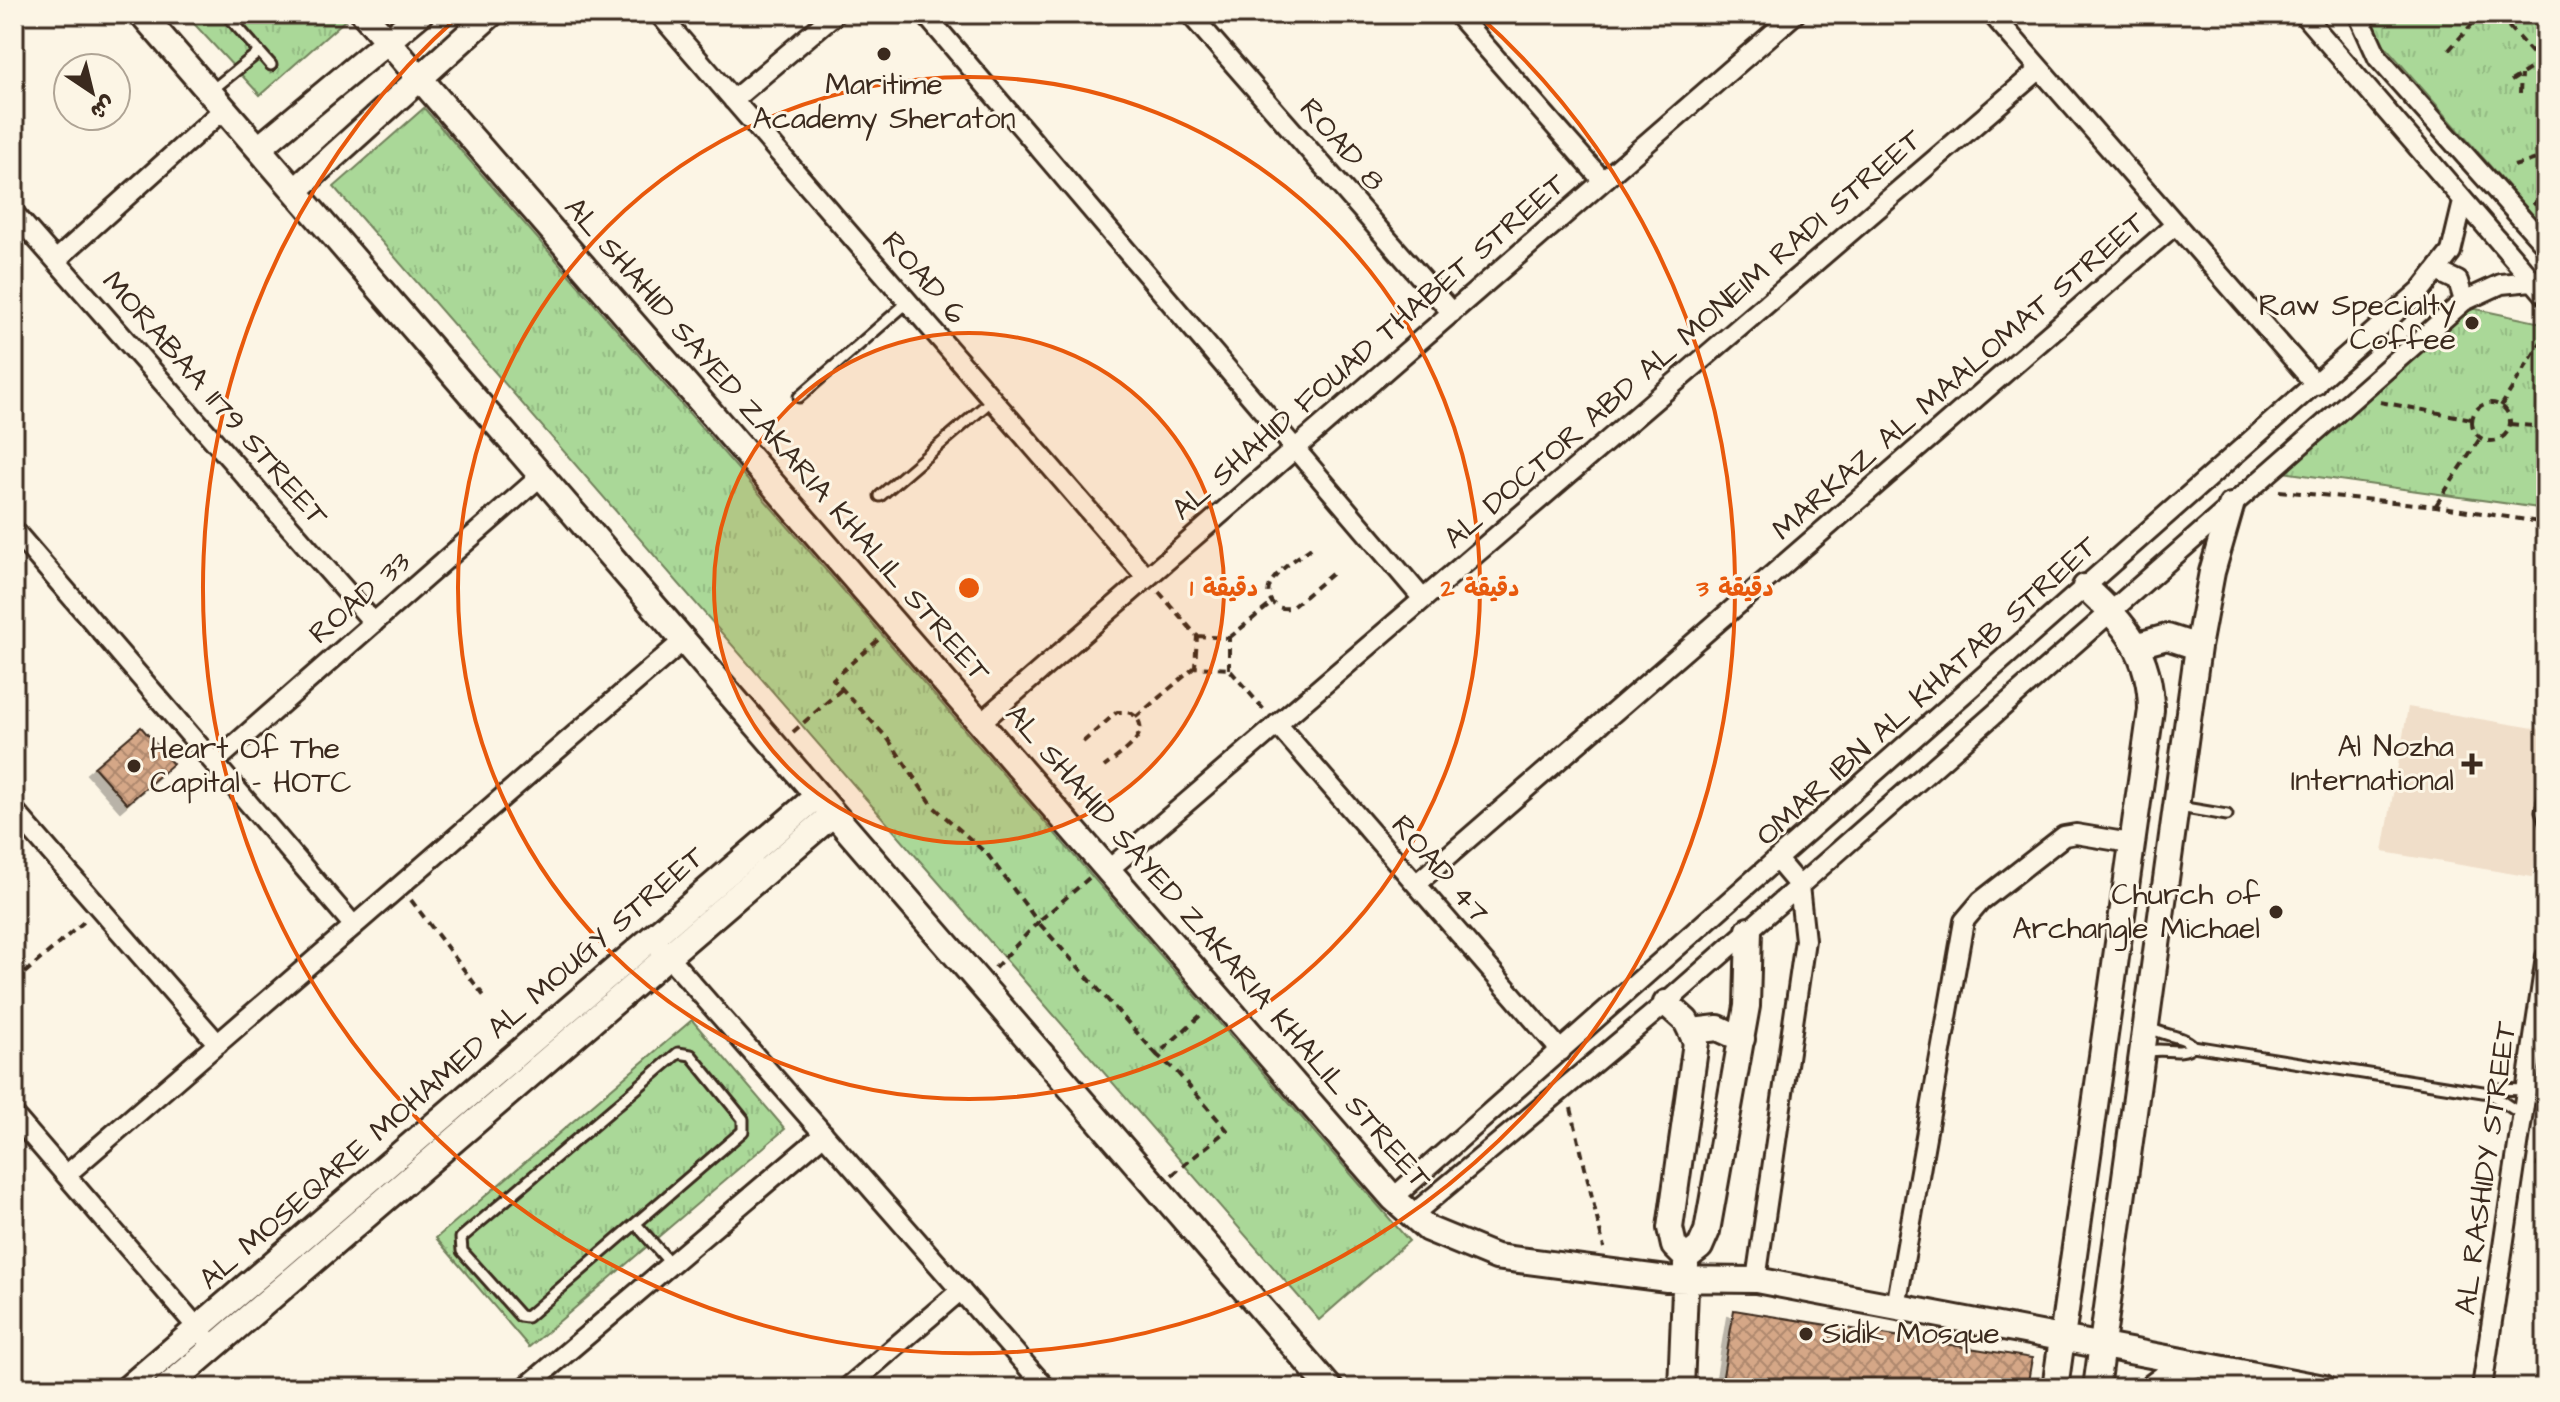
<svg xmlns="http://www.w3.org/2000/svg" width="2560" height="1402" font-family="'Architects Daughter','Playpen Sans Arabic',sans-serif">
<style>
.built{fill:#f0dec9}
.grass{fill:url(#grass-tufts);stroke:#72815b;stroke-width:2}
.building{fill:url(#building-cross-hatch);stroke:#3b2a1e;stroke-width:2;filter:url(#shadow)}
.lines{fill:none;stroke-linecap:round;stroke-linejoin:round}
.lane-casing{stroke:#3b2a1e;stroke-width:15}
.street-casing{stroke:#3b2a1e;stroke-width:24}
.secondary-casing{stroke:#3b2a1e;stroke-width:30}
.path{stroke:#3b2a1e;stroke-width:4;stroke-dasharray:8 6;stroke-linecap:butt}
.lane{stroke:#fcf5e5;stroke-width:9}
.street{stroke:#fcf5e5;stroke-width:18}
.secondary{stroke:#fcf5e5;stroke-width:24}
.ring{fill:none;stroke:#e8590c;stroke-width:4}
.poi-dot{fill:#3b2a1e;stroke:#fcf5e5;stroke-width:3}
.labels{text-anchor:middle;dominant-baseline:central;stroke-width:6;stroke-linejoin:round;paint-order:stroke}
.poi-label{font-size:30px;fill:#3b2a1e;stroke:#fcf5e5;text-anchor:end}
.street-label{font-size:30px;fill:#3b2a1e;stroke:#fcf5e5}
.centre{fill:#e8590c;stroke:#fcf5e5;stroke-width:4}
.ring-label{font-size:24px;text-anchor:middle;font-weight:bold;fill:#e8590c;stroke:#fcf5e5;stroke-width:6;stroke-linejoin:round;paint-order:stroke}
</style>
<defs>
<pattern id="grass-tufts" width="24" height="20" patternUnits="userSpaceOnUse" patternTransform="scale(2)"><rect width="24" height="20" fill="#aad898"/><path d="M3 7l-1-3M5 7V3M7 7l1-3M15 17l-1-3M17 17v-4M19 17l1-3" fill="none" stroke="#93ba83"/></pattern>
<pattern id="building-cross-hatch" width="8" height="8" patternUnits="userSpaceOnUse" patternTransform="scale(2)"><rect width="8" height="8" fill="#d5a787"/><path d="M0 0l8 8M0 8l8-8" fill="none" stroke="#ae886e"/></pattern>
<filter id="shadow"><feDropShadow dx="-7" dy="7" stdDeviation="0" flood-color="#0004"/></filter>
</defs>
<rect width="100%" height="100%" fill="#fcf5e5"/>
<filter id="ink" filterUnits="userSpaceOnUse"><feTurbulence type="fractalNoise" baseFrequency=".0125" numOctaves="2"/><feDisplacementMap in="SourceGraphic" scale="16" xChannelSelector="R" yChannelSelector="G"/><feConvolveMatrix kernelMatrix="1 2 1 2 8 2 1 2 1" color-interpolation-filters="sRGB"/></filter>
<g filter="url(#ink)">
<path class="built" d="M 2408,707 L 2546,730 L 2546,798 L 2532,877 L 2383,852 Z"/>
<path class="grass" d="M 185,14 L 350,14 L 351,15 L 260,95 Z
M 2357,14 L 2546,14 L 2546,230 Z
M 424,108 L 1409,1241 L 1319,1320 L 334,187 Z
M 2471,308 L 2546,324 L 2546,509 L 2276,471 Z
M 692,1020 L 785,1129 L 529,1347 L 436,1238 Z"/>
<path class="building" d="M 141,727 L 173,764 L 127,804 L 94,767 Z
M 1734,1310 L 2032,1358 L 2027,1388 L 1721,1388 Z"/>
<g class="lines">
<g class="lane-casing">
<path id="lane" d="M 226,14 L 271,65
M 212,90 L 259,52
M 799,397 L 908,302
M 880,496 L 992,400
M 2546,786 L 2541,811 L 2546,826
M 2179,807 L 2227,815
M 2148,1026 C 2162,1037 2182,1034 2193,1046 L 2489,1093 L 2497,1089 L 2525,1090
M 678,1053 L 691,1055 L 743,1119 L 743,1131 L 527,1317 L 520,1316 L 462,1251 L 461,1238 Z
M 2144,1053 C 2161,1045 2179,1057 2193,1046
M 2489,1093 L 2521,1114
M 636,1224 L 671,1264"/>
</g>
<g class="street-casing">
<path id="street" d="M 659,14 L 1147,578
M 925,14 L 1423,599
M 1190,14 L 1452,313
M 1457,14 L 1603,181
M 1992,14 L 2316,385
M 2303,14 L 2546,296
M 2358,14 L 2378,58 L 2546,246
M 733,100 L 835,14
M 14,213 L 374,623
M 56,260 L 224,109
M 2439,272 L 2458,281 L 2464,301
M 14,530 L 354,926
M 980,723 L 1795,14
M 1277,724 L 1561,1051
M 215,762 L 541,476
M 14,810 L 218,1044
M 1108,870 L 2040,69
M 1416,884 L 2176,224
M 652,938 L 1046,1388
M 14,1115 L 213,1346
M 66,1175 L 684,640
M 1393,1198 L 2422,289 L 2451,252 L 2463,202
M 1411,1216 L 1666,1003 L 2464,301 L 2501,284 L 2532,281
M 1756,1280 L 1805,940 L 1799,886 L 1778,861
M 1896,1307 L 1964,921 L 1981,901 L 2064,836 L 2076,834 L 2130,843
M 525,1388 L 824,1134
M 847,1388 L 961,1290
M 2482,1388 L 2546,957"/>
</g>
<g class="secondary-casing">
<path id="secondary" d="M 142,14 L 1330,1388
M 364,14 L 1393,1198 L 1428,1229 L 1496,1257 L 1667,1279 L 1756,1280 L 2324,1388
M 259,148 L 420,14
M 296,190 L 491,14
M 2138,645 L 2167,637 L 2198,647
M 1666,1003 L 1686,1021 L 1696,1042 L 1670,1228 L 1674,1246 L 1686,1258
M 1692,1031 L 1718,1028 L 1742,1039
M 1686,1258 L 1700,1247 L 1707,1231 L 1747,1006 L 1749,930
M 128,1388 L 817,796
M 166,1388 L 833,814
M 1681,1388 L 1686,1265
M 2055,1388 L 2151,710 C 2151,654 2125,623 2085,587
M 2096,1388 L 2198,647 L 2212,572 L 2231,506
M 2151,1388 L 2171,1373 L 2195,1365"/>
</g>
<path class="path" d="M 2502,14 L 2508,26 L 2546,68
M 2449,50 L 2481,14
M 2511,81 L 2541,62
M 2520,93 L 2521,75
M 2514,166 L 2546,156
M 2533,205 L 2546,193
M 2380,402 L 2472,419
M2472 422a19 19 0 1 1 38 0a19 19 0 1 1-38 0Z
M 2501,406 L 2546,334
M 2510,424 L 2546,427
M 2279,491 L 2436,506 L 2546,523
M 2436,505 L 2481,437
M 1311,548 C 1298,558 1260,579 1270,599 C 1274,608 1282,609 1291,608 L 1333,573
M 1159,592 L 1197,636 L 1195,667 L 1229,669 L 1265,711
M 1197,636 L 1229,638 L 1229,669
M 1229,638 L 1272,603
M 878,640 L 833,679 L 888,739 L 934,807 L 988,855 L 1038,922 L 994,969
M 1136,717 L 1195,667
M 793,732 L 842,689
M 1083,742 L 1117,712 C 1124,712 1131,711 1136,717 C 1153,736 1116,757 1104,767
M 1089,878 L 1038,922 L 1157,1055
M 411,900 L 487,1000
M 14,982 L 86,920
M 1571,1108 L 1604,1248
M 2536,1164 L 2546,1166
M 1172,1175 L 1227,1130 L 1176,1071 L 1157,1055 L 1203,1013"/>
<use href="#lane" class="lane"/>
<use href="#street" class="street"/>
<use href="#secondary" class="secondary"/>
</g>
</g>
<circle cx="969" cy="588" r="255" fill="#e8590c" fill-opacity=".12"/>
<g class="ring">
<circle cx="969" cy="588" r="255"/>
<circle cx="969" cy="588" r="511"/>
<path d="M1477 14A766 766 0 1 1 461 14"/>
</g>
<g class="poi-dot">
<circle cx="884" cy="54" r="8"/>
<circle cx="2472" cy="323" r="8"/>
<path d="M2468 752h8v8h8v8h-8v8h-8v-8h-8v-8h8z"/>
<circle cx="134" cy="766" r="8"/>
<circle cx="2276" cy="912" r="8"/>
<circle cx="1806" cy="1334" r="8"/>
</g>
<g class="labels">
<g class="poi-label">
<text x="884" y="85" text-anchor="middle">Maritime<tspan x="884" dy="34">Academy Sheraton</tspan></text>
<text x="2456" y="306">Raw Specialty<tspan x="2456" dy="34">Coffee</tspan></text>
<text x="2454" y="747">Al Nozha<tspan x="2454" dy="34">International</tspan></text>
<text x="150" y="749" text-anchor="start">Heart Of The<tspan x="150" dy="34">Capital - HOTC</tspan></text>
<text x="2260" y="895">Church of<tspan x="2260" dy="34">Archangle Michael</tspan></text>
<text x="1822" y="1334" text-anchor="start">Sidik Mosque</text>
</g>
<g class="street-label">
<text transform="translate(1342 145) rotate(49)">ROAD 8</text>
<text transform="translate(924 278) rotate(49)">ROAD 6</text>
<text transform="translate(1683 339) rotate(-41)">AL DOCTOR ABD AL MONEIM RADI STREET</text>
<text transform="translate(1369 347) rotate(-41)">AL SHAHID FOUAD THABET STREET</text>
<text transform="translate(1959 376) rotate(-41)">MARKAZ AL MAALOMAT STREET</text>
<text transform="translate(215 399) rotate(49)">MORABAA 1179 STREET</text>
<text transform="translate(777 440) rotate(49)">AL SHAHID SAYED ZAKARIA KHALIL STREET</text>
<text transform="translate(360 598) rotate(-41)">ROAD 33</text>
<text transform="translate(1927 691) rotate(-42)">OMAR IBN AL KHATAB STREET</text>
<text transform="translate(1440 869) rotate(49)">ROAD 47</text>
<text transform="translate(1218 947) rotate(49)">AL SHAHID SAYED ZAKARIA KHALIL STREET</text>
<text transform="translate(452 1068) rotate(-41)">AL MOSEQARE MOHAMED AL MOUGY STREET</text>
<text transform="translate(2486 1168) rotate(-82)">AL RASHIDY STREET</text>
</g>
</g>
<circle cx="969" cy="588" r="12" class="centre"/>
<g class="ring-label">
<text x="1224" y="596">1 دقيقة</text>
<text x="1480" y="596">2 دقيقة</text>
<text x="1735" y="596">3 دقيقة</text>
</g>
<rect width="2560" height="1402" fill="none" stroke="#fcf5e5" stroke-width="48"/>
<rect x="24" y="24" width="2512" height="1354" fill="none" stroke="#3b2a1e" stroke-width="3" filter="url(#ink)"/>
<g transform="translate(92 92) rotate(145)"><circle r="38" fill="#fcf5e5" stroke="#afa495" stroke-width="2"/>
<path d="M0-6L14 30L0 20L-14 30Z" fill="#3b2a1e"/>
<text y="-12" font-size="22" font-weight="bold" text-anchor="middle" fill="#3b2a1e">ش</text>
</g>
</svg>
